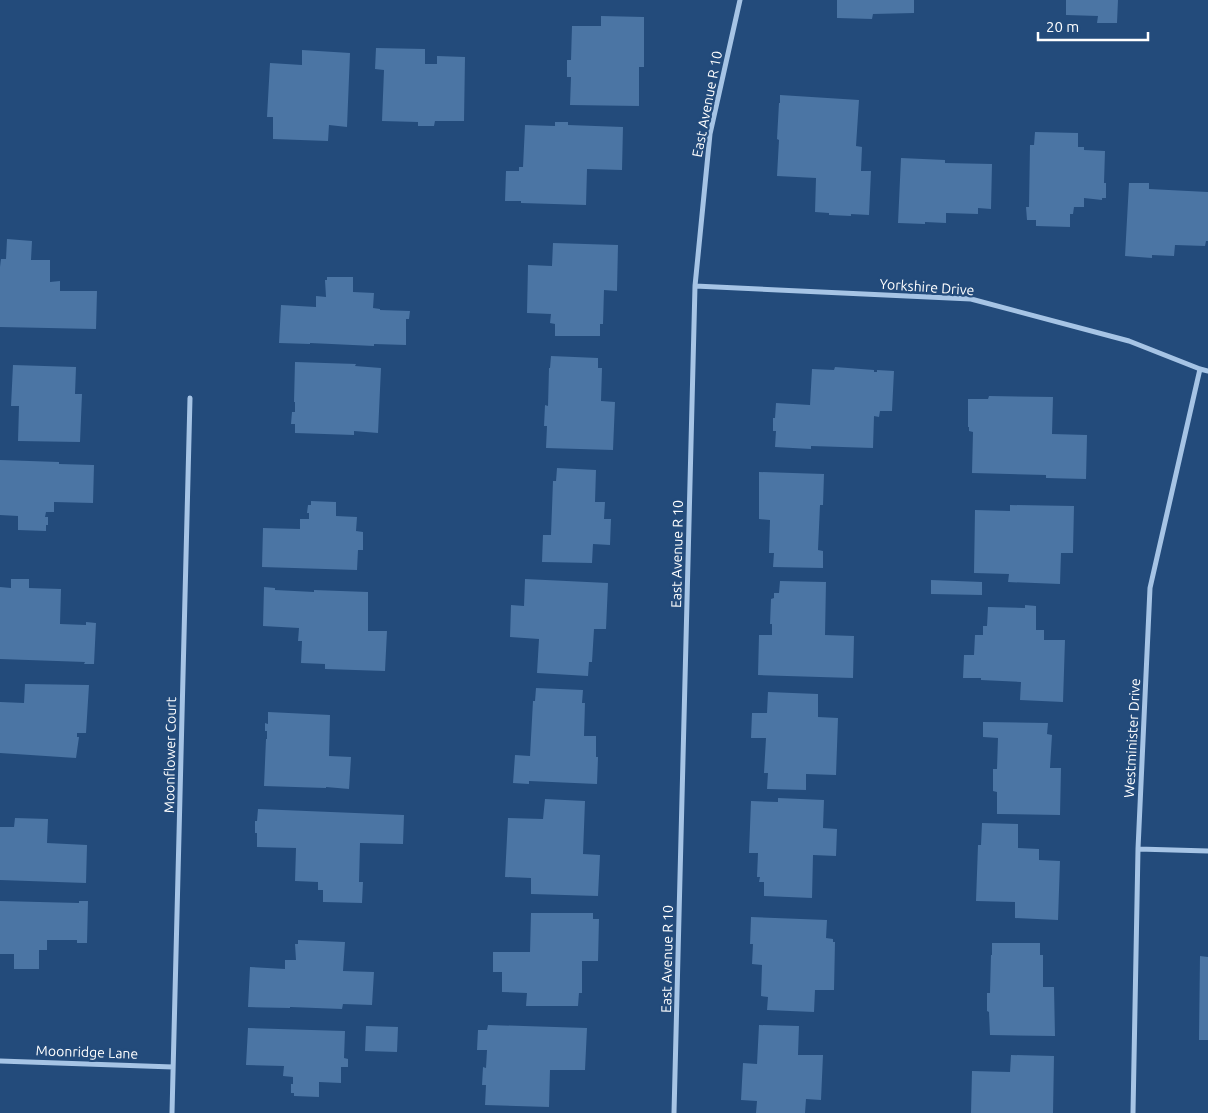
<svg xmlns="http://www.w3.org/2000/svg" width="1208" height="1113" font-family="Ubuntu,sans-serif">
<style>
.building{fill:#4b75a4}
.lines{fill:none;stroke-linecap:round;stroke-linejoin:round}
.street{stroke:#a6c4e5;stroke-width:5}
.labels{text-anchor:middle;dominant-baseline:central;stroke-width:4.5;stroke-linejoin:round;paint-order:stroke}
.street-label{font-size:14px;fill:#fff;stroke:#234b7b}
</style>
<rect width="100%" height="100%" fill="#234b7b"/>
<path class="building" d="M 837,0 L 914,0 L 914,13 L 873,14 L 872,19 L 837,18 Z
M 1066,0 L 1118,0 L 1117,23 L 1097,23 L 1098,16 L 1066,15 Z
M 601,16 L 644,17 L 644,67 L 639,67 L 639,106 L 570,105 L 571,77 L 567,77 L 567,60 L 571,60 L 572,26 L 601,26 Z
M 376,48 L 425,49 L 425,64 L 437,64 L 437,56 L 465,57 L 464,121 L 435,121 L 434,126 L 418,126 L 418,122 L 382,121 L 384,70 L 375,69 Z
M 302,50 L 350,53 L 347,127 L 329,125 L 328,141 L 273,139 L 273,117 L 267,117 L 270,63 L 302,65 Z
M 780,95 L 859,100 L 856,146 L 862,147 L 861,171 L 871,171 L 869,215 L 851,214 L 851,216 L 829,215 L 829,213 L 815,212 L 816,178 L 777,176 L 779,140 L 777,139 L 779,103 L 780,103 Z
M 555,122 L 568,122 L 568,125 L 623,127 L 622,170 L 587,169 L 586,205 L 521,203 L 521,201 L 505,201 L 506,171 L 519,171 L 519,167 L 523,167 L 525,125 L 555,126 Z
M 1035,132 L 1078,133 L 1078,147 L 1084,147 L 1084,150 L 1105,151 L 1104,183 L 1106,183 L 1106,198 L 1102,198 L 1102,200 L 1084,198 L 1084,207 L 1074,207 L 1073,214 L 1070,214 L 1070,227 L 1036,226 L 1036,220 L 1027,220 L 1026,207 L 1029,207 L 1030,145 L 1034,145 Z
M 901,158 L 945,160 L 945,163 L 992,164 L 991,209 L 978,208 L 978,214 L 946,213 L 946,223 L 925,222 L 925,224 L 898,223 Z
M 1129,183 L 1149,183 L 1149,189 L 1208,192 L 1208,241 L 1206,241 L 1205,246 L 1175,245 L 1174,256 L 1152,255 L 1152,258 L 1125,256 Z
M 7,239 L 32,241 L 31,260 L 50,260 L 50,282 L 60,281 L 60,291 L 97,291 L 96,329 L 0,327 L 0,267 L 1,259 L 6,259 Z
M 553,243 L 618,245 L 617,291 L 604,290 L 603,324 L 600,324 L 600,336 L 555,336 L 555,324 L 550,323 L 551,314 L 527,313 L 528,265 L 552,266 Z
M 327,277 L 353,277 L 353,292 L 374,293 L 373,308 L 380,309 L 380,310 L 410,311 L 409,319 L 406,319 L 406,345 L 374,344 L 374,346 L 310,343 L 310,344 L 279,343 L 281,305 L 316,307 L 316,296 L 326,297 L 325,280 L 327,280 Z
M 551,356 L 598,358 L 598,368 L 602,368 L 601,401 L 615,402 L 613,450 L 546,448 L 547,426 L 544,426 L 545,405 L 548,406 L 549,368 L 550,368 Z
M 295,362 L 356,364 L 355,366 L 381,368 L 378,433 L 354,431 L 354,435 L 295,433 L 295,424 L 291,424 L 292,412 L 295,412 L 295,402 L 294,402 Z
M 13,365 L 76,367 L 75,394 L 82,394 L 80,442 L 18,441 L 19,406 L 11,406 Z
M 835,367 L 874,370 L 874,372 L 877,372 L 877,370 L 894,371 L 892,411 L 880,411 L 879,417 L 874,416 L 873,448 L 811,446 L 811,449 L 775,447 L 776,431 L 773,431 L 773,418 L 775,418 L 776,403 L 810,405 L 812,369 L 834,370 Z
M 989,396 L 1053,397 L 1052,434 L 1087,435 L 1086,479 L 1046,478 L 1046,475 L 972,473 L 973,432 L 969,431 L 969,427 L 968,427 L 968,399 L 988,399 Z
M 0,460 L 59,462 L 59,464 L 94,465 L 93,503 L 54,502 L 54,512 L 46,512 L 45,517 L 48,517 L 48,525 L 46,525 L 46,531 L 18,530 L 18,516 L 0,515 Z
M 557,468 L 596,470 L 595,502 L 605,502 L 604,519 L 611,519 L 610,545 L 593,544 L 592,563 L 542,562 L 543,535 L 551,535 L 553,481 L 556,481 Z
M 759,472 L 824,474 L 823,505 L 820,505 L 818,550 L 823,551 L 823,568 L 773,567 L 774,553 L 769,553 L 770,520 L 759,519 Z
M 311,501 L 336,502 L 336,516 L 357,517 L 356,531 L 363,532 L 363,550 L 358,550 L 357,570 L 262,567 L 263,528 L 300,529 L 300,519 L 309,519 L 309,513 L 307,513 L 308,505 L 311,505 Z
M 1010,505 L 1074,506 L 1073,553 L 1061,553 L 1060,584 L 1008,582 L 1009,574 L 974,573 L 975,510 L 1010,511 Z
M 11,579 L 29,579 L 29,588 L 61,589 L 60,624 L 86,625 L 86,622 L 96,623 L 94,664 L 84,664 L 85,662 L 0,659 L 0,587 L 11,588 Z
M 525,579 L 608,583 L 606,629 L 594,629 L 592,662 L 589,662 L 588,676 L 537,673 L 539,639 L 510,637 L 511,605 L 524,606 Z
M 931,580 L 982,582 L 982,595 L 931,594 Z
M 780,581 L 826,582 L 825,635 L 854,636 L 853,678 L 758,675 L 759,635 L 772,635 L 772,624 L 770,624 L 771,599 L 774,598 L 774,593 L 779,593 Z
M 264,587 L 275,588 L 275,590 L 314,592 L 314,590 L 368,592 L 368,631 L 387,631 L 385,671 L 325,669 L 325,664 L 301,663 L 302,641 L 298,641 L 299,628 L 263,626 Z
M 1025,605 L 1036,606 L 1036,630 L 1044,630 L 1044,640 L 1065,640 L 1063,702 L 1020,700 L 1021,682 L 981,680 L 981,678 L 963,678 L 964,655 L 974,655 L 975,635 L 983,635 L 983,626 L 987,626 L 988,607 L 1025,608 Z
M 25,684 L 89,685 L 86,733 L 77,733 L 77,737 L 79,737 L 76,758 L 0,753 L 0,702 L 24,703 Z
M 536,688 L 583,690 L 582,703 L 585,703 L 584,736 L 596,736 L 596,757 L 598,757 L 597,784 L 529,781 L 529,784 L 513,783 L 515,755 L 530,756 L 533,701 L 535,701 Z
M 768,692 L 818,694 L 818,717 L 838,718 L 836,775 L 806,774 L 806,790 L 767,789 L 768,773 L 764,773 L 766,738 L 751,738 L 752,713 L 767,713 Z
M 268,712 L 330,715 L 329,756 L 351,757 L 349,789 L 326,787 L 326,788 L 264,786 L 266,739 L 267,739 L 267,731 L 265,731 L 265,723 L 268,724 Z
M 983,722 L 1048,723 L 1047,734 L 1052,735 L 1050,768 L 1061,768 L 1060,815 L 997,814 L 997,792 L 993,791 L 993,769 L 997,769 L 998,738 L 983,737 Z
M 778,798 L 824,800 L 823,828 L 837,829 L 836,856 L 813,855 L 812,898 L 764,896 L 764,882 L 759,882 L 760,877 L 757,877 L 758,853 L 749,853 L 751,801 L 778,802 Z
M 545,799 L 585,801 L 583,854 L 600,855 L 598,896 L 531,894 L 531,878 L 505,877 L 508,818 L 543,819 Z
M 258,809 L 404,815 L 403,844 L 360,843 L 359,882 L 363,882 L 362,903 L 323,902 L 323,890 L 318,890 L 318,882 L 295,881 L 296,848 L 257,847 L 257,833 L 255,833 L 255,821 L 257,821 Z
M 15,818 L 48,819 L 47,843 L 87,845 L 86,883 L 0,880 L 0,827 L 14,827 Z
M 982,823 L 1018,824 L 1018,848 L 1039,849 L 1039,860 L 1060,861 L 1058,920 L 1015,918 L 1015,902 L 976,901 L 978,845 L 981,845 Z
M 0,901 L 79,903 L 79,901 L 88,901 L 87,943 L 77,943 L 77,940 L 47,940 L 47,950 L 39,950 L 39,969 L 14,969 L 14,954 L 0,954 Z
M 531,913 L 593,913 L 593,919 L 599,919 L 598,961 L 582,961 L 582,993 L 579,993 L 578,1006 L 526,1006 L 527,993 L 502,992 L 502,972 L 493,972 L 493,952 L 530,952 Z
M 751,917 L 827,920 L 826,938 L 833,939 L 833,942 L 835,942 L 834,990 L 815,990 L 814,1012 L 767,1010 L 768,997 L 761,996 L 762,965 L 752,964 L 753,944 L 750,944 Z
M 298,940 L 345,942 L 343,971 L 374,972 L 372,1005 L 343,1004 L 342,1009 L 290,1007 L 290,1008 L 248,1007 L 250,967 L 285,969 L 285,960 L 296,960 L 295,944 L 298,944 Z
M 992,943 L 1040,943 L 1040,955 L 1043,955 L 1043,987 L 1054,987 L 1055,1036 L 990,1035 L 989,1012 L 987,1011 L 987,993 L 990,993 L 991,955 L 992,955 Z
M 1200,956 L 1208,957 L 1208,1040 L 1199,1040 Z
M 488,1025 L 587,1028 L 585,1070 L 550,1070 L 549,1107 L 485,1105 L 486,1085 L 482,1085 L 483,1067 L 486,1068 L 487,1050 L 477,1050 L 478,1030 L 487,1030 Z
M 759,1025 L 799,1026 L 798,1055 L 823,1055 L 821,1100 L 806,1099 L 805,1113 L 756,1113 L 757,1101 L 741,1100 L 743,1063 L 757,1064 Z
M 366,1026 L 398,1027 L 397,1052 L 365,1051 Z
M 248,1028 L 345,1031 L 344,1058 L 348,1059 L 348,1067 L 341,1067 L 341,1083 L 319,1082 L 319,1097 L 294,1096 L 294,1093 L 291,1093 L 291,1084 L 293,1084 L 293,1077 L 283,1076 L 284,1066 L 246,1065 Z
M 1011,1055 L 1054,1056 L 1053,1113 L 971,1113 L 972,1071 L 1010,1072 Z"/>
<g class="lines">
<path class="street" d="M 695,286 L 971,299 L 1129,341 L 1200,369 L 1208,371
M 1138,849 L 1208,851
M 0,1061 L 173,1067
M 172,1113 L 190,398
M 674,1113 L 695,286 L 710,134 L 740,0
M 1133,1113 L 1138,849 L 1150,588 L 1200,369"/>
</g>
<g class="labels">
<g class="street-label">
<text transform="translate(707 104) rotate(-79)">East Avenue R 10</text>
<text transform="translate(927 287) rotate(4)">Yorkshire Drive</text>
<text transform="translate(677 554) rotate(-89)">East Avenue R 10</text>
<text transform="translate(1132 738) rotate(-87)">Westminister Drive</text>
<text transform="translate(170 755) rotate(-89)">Moonflower Court</text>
<text transform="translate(667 959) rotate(-89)">East Avenue R 10</text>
<text transform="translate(87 1052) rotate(2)">Moonridge Lane</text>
</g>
</g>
<path d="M1038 32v8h110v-8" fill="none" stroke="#ffffff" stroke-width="2.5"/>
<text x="1046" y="32" font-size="15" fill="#ffffff" stroke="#234b7b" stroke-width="4" paint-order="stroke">20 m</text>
</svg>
